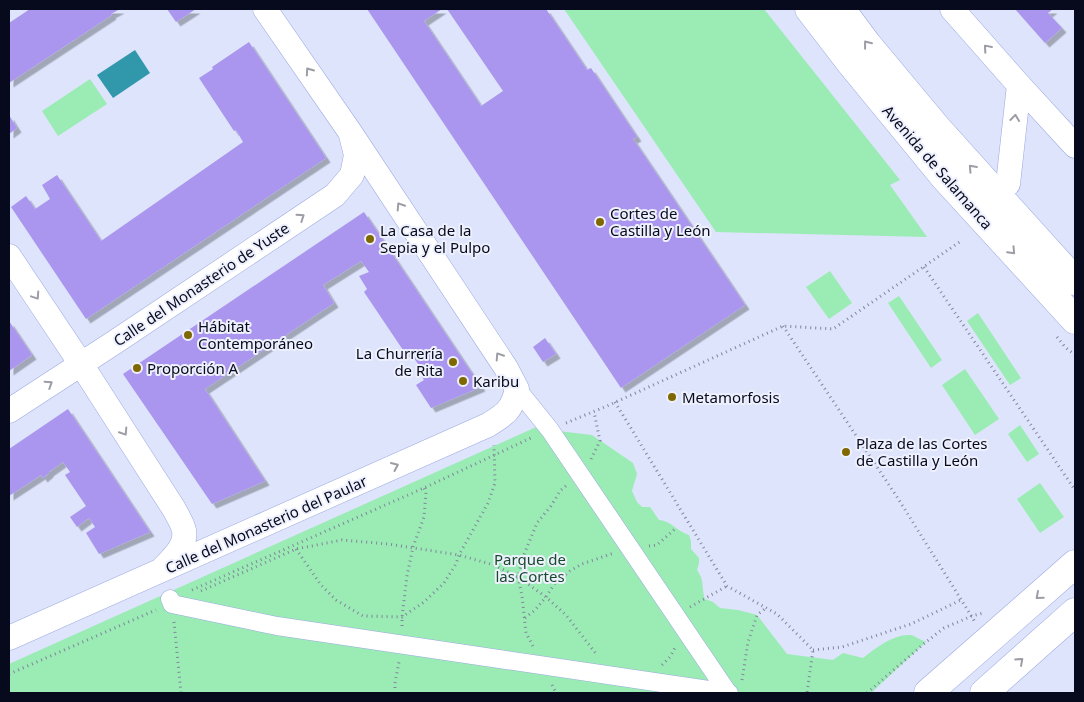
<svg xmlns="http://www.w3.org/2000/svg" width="1084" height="702" font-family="'Noto Sans',sans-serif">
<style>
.green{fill:#9aecb4}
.water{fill:#3197ab}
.building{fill:#aa96ee;filter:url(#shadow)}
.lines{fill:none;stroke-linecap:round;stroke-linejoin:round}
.pedestrian-casing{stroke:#9ca9e1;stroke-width:19}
.minor-casing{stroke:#9ca9e1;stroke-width:25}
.trunk-casing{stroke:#9ca9e1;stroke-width:29}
.path{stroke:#81869c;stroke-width:3;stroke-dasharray:1 4;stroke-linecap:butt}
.pedestrian{stroke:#fff;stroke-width:18}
.minor{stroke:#fff;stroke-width:24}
.trunk{stroke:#fff;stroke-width:28}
.oneway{stroke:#9c9da5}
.poi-dot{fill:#7f6800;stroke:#eef1fd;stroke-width:2}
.labels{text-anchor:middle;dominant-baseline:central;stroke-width:4;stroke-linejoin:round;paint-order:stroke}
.street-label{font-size:15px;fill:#070a1d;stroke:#eef1fd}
.poi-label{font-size:15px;fill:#070a1d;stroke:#eef1fd;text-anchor:start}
.park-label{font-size:15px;fill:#17492b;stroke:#eef1fd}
</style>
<defs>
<filter id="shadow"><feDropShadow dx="4.5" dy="4.5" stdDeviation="0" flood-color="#0004"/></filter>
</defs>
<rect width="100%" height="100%" fill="#dde4fb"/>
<path class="green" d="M 564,9 L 764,9 L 900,180 L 890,185 L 927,237 L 716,232 Z
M 90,79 L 107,104 L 58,136 L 42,111 Z
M 830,271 L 852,303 L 829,319 L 806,287 Z
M 899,296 L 942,360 L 931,368 L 888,303 Z
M 978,313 L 1021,378 L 1010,385 L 967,321 Z
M 965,369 L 999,419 L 975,435 L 942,385 Z
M 545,423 L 550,430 L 592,435 L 633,463 L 637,474 L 632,491 L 637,502 L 642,507 L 650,507 L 659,520 C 672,521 676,531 689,535 L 691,541 L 691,549 L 699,558 L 699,563 L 697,570 C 705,581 701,587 705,599 L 713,602 L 720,608 L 738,610 L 757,615 L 787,654 L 833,660 L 843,653 L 863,658 C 876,648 893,634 911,635 C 915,636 921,640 926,642 L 871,693 L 9,693 L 9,664 Z
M 1020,425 L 1039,454 L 1027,462 L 1008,434 Z
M 1040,483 L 1064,517 L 1040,533 L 1017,499 Z"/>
<path class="water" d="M 135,50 L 150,73 L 113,98 L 97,75 Z"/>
<path class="building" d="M 30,9 L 120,9 L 111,14 L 112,15 L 9,83 L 9,23 Z
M 167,9 L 196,9 L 176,22 Z
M 367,9 L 442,9 L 424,21 L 481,106 L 503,91 L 447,9 L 546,9 L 587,70 L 591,68 L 637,137 L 633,139 L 745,305 L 621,388 Z
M 1015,9 L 1053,9 L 1048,13 L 1062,28 L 1045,43 Z
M 249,42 L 326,158 L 86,319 L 11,207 L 26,196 L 35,209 L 50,199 L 42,185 L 57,175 L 101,241 L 243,142 L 236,130 L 234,131 L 199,78 L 213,69 L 212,67 Z
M 9,115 L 17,128 L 9,134 Z
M 364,212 L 481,387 L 431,408 L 416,385 L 424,380 L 418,371 L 420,367 L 410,352 L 407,356 L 364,292 L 367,289 L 359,276 L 369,272 L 361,261 L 323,285 L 334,303 L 205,389 L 265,481 L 212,504 L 123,374 Z
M 9,321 L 32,355 L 9,371 Z
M 545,338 L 556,354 L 543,362 L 533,347 Z
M 68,409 L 150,532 L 99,554 L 86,533 L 95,527 L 89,518 L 77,527 L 70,517 L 86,506 L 65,475 L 70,472 L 63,462 L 49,472 L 49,473 L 43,478 L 41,475 L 9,496 L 9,449 Z"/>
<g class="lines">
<g class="pedestrian-casing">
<path id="pedestrian" d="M 517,389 L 550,430 L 728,693
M 170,599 L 172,604 L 277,626 L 729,693"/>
</g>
<g class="minor-casing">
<path id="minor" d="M 952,9 L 1019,85 L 1075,146
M 1008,184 L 1019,85
M 9,256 L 81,364 L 174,509 C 177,515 181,521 183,527 C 189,543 174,557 164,567
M 9,411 L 115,342 L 335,195 L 352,175 L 356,155 L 351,135
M 9,638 L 488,425 C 506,414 512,410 517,389 L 506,368 L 350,132 L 265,9"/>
</g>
<g class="trunk-casing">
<path id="trunk" d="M 809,9 L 849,61 L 945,178 L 1075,320
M 841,9 L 867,44 L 937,128 L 1075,281
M 928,693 L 1075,564
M 984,693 L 1075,612"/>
</g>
<path class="path" d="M 924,267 L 1075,490
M 783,326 L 899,500 L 975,622
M 1057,337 L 1065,347 L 1075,355
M 615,402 L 727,586 L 777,614 L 813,650 L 807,693
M 566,423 L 607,406 L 783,326 L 833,329 L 961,241
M 591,459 L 600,441 L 594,412
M 649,546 L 657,545 L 676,528
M 296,549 L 321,585 L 336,600 L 363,616 L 402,617 L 424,602 L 444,583 L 456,564 L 459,555 L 488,503 L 495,483 L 494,445
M 192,590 L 424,488 L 533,437
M 201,591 L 296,549 L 342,540 L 388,544 L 459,555 L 494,565 L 518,577 L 546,597 L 566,615 L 597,655
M 690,607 L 727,586
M 525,618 L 535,610 L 546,597 L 555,583 L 570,571 L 582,564 L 614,553
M 174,622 L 181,693
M 402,626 L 402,617 L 407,576 L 413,547 L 424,517 L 426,492 L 424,488
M 533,646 L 526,633 L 522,596 L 518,577 L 523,557 L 537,523 L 551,506 L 560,491 L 567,485
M 813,650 L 842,647 L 911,624 L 961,600
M 662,665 L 670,657 L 676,646
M 9,674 L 156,610
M 742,680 L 748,642 L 757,615 L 766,608
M 552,685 L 556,693
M 395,693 L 395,683 L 399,662
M 867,693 L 926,642 L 944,628 L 972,616 L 983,613"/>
<use href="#pedestrian" class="pedestrian"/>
<use href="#minor" class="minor"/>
<use href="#trunk" class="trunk"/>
</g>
<defs><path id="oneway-chevron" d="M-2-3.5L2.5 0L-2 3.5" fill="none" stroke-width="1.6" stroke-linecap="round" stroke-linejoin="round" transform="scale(1.25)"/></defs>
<g class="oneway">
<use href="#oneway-chevron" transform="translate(867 44) rotate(-128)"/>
<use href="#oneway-chevron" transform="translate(987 48) rotate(-131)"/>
<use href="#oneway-chevron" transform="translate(309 71) rotate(-125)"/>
<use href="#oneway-chevron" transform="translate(1015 118) rotate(-84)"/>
<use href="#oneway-chevron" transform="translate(972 168) rotate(-132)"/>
<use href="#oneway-chevron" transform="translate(400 206) rotate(-123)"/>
<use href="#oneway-chevron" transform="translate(301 217) rotate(-34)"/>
<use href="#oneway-chevron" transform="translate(1012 251) rotate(47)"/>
<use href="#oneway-chevron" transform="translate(36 296) rotate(56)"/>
<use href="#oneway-chevron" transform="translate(499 356) rotate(-123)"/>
<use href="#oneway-chevron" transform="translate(49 384) rotate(-33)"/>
<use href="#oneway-chevron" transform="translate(124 432) rotate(57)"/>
<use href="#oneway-chevron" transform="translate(395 466) rotate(-24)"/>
<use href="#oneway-chevron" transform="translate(1039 596) rotate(139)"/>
<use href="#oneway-chevron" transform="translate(1020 661) rotate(-42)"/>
</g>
<g class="poi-dot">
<circle cx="600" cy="222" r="5"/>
<circle cx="370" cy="239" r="5"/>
<circle cx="188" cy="335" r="5"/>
<circle cx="453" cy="362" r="5"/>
<circle cx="137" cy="368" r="5"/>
<circle cx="463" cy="381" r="5"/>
<circle cx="672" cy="397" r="5"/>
<circle cx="846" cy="452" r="5"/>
</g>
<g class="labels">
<g class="street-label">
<text transform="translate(938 167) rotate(49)">Avenida de Salamanca</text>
<text transform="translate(201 284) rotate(-34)">Calle del Monasterio de Yuste</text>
<text transform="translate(266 524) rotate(-24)">Calle del Monasterio del Paular</text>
</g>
<g class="poi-label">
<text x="610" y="213">Cortes de<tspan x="610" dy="17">Castilla y León</tspan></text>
<text x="380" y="230">La Casa de la<tspan x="380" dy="17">Sepia y el Pulpo</tspan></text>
<text x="198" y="326">Hábitat<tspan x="198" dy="17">Contemporáneo</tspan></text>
<text x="443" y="353" text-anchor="end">La Churrería<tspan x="443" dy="17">de Rita</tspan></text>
<text x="147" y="368">Proporción A</text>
<text x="473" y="381">Karibu</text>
<text x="682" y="397">Metamorfosis</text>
<text x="856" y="443">Plaza de las Cortes<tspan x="856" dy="17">de Castilla y León</tspan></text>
</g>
<g class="park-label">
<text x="530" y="559">Parque de<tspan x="530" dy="17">las Cortes</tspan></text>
</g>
</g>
<rect width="1084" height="702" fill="none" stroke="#070a1d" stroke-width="20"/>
</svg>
